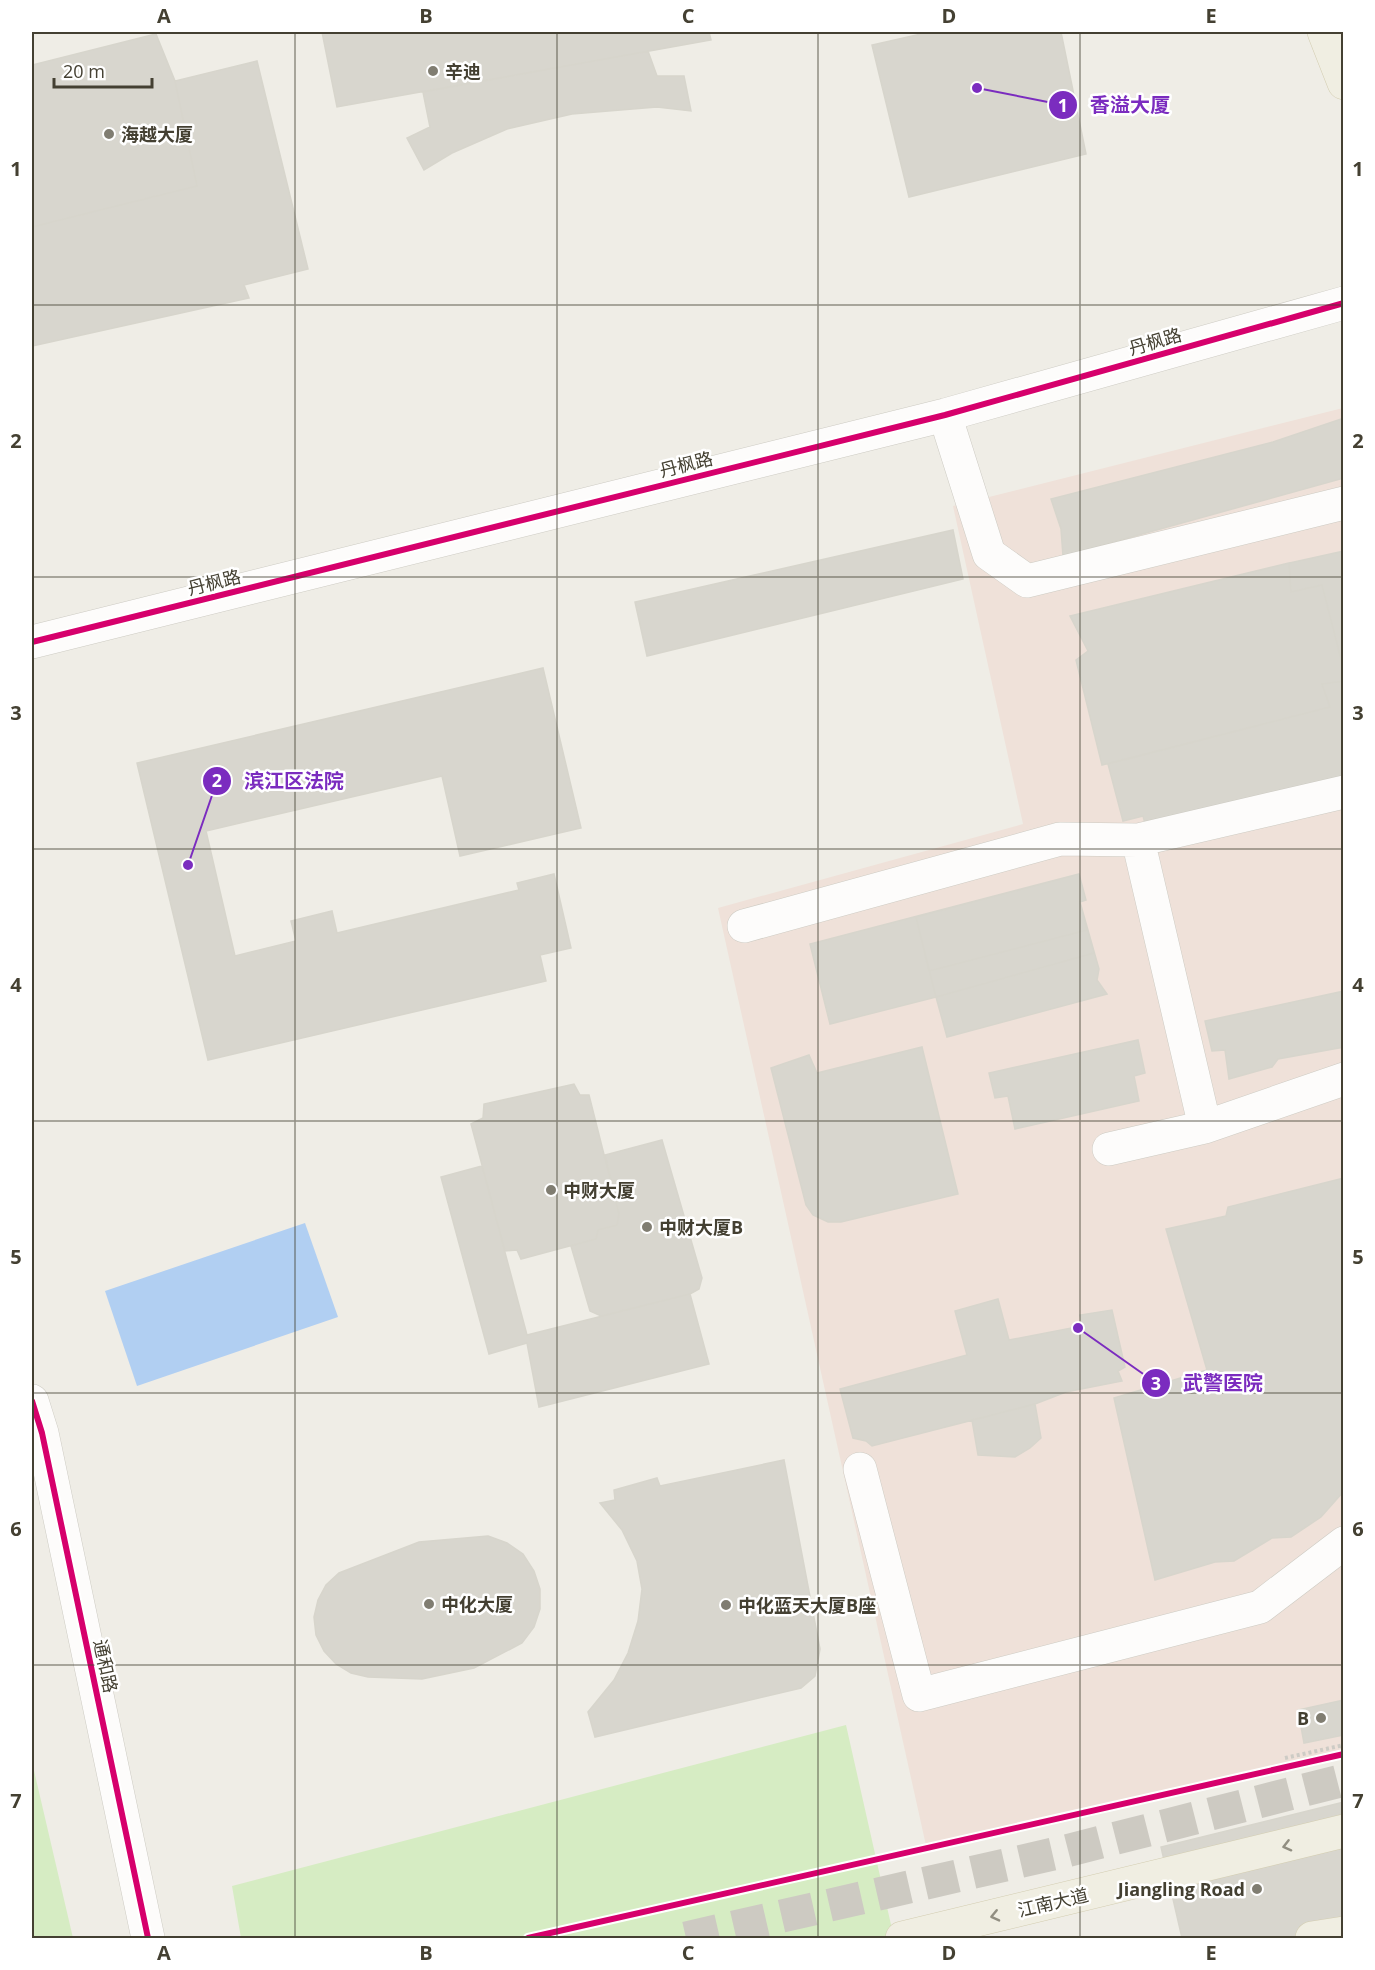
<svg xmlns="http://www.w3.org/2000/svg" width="1375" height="1970" font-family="'Open Sans','Noto Sans SC',sans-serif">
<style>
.medical{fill:#efe1d9}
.green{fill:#d6ecc3}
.water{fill:#b1cff2}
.building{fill:#d8d6ce;stroke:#d7d5cc;stroke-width:1.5}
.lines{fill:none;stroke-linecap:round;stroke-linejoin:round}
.highway-tunnel{stroke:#cdcac2;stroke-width:33;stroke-dasharray:33 16;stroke-linecap:butt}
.minor-casing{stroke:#cdcbc3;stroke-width:34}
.major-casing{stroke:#d3cdb1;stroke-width:34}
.path{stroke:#cdcbc5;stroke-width:4;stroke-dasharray:3 3;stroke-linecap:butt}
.minor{stroke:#fdfcfb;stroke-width:33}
.major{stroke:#f0eee2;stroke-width:33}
.cycleway-casing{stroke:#fff;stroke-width:10}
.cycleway{stroke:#d6006c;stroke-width:6}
.oneway{stroke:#918e81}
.grid{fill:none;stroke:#444032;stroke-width:1.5;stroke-opacity:0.55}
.poi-dot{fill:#807d71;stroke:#fff;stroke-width:2}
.labels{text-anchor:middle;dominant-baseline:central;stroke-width:5;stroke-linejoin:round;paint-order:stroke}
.poi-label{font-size:18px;font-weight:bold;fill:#444032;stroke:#fff;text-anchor:start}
.street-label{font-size:18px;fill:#444032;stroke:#fff}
.leader{fill:none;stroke:#7b2cbf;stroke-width:2}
.callout-dot{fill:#7b2cbf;stroke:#fff;stroke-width:2}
.mark-label{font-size:18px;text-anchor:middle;font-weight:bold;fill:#fff}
.callout-label{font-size:20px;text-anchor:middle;font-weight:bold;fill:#7b2cbf;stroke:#fff;stroke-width:5;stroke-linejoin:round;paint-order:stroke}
.neatline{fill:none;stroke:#444032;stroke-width:2}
.grid-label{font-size:20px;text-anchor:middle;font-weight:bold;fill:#444032}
</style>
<rect width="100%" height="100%" fill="#efede6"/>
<path class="medical" d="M 1343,408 L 1343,1749 L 927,1850 L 718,908 L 1023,824 L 953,506 Z"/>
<path class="green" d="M 846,1725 L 894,1938 L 241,1938 L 232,1886 Z
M 32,1762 L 73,1938 L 32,1938 Z"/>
<path class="water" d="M 305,1223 L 338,1317 L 137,1386 L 105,1291 Z"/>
<path class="building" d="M 322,32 L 709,32 L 711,40 L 337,107 Z
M 921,32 L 1061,32 L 1086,154 L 909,197 L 872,45 L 921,34 Z
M 156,34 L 175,81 L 197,186 L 32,227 L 32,65 Z
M 648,51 L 657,76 L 684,76 L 691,111 L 657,107 L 572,114 L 507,129 L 452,153 L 424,170 L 407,138 L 430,127 L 423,92 Z
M 257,61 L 308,269 L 244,285 L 249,298 L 32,346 L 32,227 L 197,186 L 175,81 Z
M 1344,418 L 1344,478 L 1063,556 L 1061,529 L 1051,499 L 1273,442 Z
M 953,530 L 963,579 L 647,656 L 635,602 Z
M 1344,551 L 1344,671 L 1322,585 L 1291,592 L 1289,563 Z
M 1289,563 L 1291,592 L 1322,585 L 1344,671 L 1344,681 L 1322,684 L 1330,707 L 1102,765 L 1076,660 L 1088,651 L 1070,616 Z
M 543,668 L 581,828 L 460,856 L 442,776 L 206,831 L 235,956 L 296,941 L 291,921 L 332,911 L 337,933 L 519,890 L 517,883 L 554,874 L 571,948 L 540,955 L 546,981 L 208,1060 L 137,763 Z
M 1344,681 L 1344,788 L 1149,838 L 1143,816 L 1123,821 L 1108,764 L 1330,707 L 1322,684 Z
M 1079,874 L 1086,900 L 1080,902 L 1099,969 L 1097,980 L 1107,994 L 947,1037 L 936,997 L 830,1024 L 810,944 Z
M 1079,874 L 1086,900 L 1080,902 L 1099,969 L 1097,980 L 1107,994 L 947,1037 L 936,997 L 830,1024 L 810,944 Z
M 1079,874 L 1086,900 L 1080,902 L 1094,953 L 936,997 L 916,917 Z
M 1079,874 L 1086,900 L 1080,902 L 1087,930 L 929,971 L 916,917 Z
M 1344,991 L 1344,1047 L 1278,1059 L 1272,1067 L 1229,1079 L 1225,1050 L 1212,1051 L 1205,1021 Z
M 1138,1040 L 1145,1073 L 1134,1076 L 1139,1101 L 1015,1129 L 1008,1096 L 995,1098 L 989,1073 Z
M 1138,1040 L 1145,1073 L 1134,1076 L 1139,1101 L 1015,1129 L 1008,1096 L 995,1098 L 989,1073 Z
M 922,1047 L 958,1194 L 841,1222 L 828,1222 L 813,1215 L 806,1205 L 771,1068 L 809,1055 L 817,1073 Z
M 574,1084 L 580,1095 L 589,1095 L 619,1214 L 617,1225 L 598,1230 L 596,1239 L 521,1259 L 517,1250 L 505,1251 L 471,1124 L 483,1118 L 484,1104 Z
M 662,1140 L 702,1278 L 699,1289 L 690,1294 L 601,1316 L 590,1311 L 571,1246 L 596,1239 L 598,1230 L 617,1225 L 619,1214 L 605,1155 Z
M 482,1166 L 527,1335 L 690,1294 L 709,1364 L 539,1407 L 527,1343 L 489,1354 L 441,1177 Z
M 1344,1178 L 1344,1491 L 1321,1517 L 1291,1537 L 1272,1538 L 1234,1561 L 1215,1562 L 1155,1580 L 1114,1398 L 1207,1370 L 1166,1229 L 1226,1216 L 1228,1207 Z
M 998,1299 L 1009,1340 L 1082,1326 L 1080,1315 L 1112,1310 L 1125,1367 L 1118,1371 L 1122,1381 L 1066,1392 L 1035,1404 L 872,1446 L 866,1441 L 853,1438 L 840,1389 L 967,1355 L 955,1311 Z
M 1035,1404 L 1041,1438 L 1030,1448 L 1015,1457 L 978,1455 L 972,1420 Z
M 784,1460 L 820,1649 L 815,1676 L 801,1688 L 595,1737 L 588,1712 L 614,1680 L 628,1653 L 638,1621 L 642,1589 L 637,1561 L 622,1530 L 600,1503 L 615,1500 L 614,1490 L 657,1478 L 660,1486 Z
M 488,1536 L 507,1543 L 523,1554 L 534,1571 L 540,1589 L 540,1609 L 534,1627 L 522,1643 L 474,1668 L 422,1679 L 368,1677 L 351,1673 L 336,1664 L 324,1651 L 316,1635 L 314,1617 L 318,1600 L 326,1585 L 339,1573 L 419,1542 Z
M 1344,1700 L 1344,1735 L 1304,1743 L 1298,1710 Z
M 1344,1700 L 1344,1735 L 1304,1743 L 1298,1710 Z
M 1344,1802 L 1344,1930 L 1312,1938 L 1182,1938 L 1161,1847 Z"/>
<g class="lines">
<path class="highway-tunnel" d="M 686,1938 L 1062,1852 L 1344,1780"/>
<g class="minor-casing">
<path id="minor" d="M 945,415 L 989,554 L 1027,581 L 1344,503
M 32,642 L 945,415 L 1344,303
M 744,926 L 1060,839 L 1138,840
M 1205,1127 L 1138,840 L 1344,792
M 1109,1149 L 1205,1127 L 1344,1079
M 32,1401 L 42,1433 L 148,1938
M 860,1469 L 919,1695 L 1260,1607 L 1344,1543"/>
</g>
<g class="major-casing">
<path id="major" d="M 1324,32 L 1344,83
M 902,1938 L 1344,1831
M 1312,1938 L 1344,1933"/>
</g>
<path class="path" d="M 1285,1758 L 1344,1745"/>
<use href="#minor" class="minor"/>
<use href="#major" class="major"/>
<g class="cycleway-casing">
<path id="cycleway" d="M 32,642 L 945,415 L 1344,303
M 32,1401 L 42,1433 L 148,1938
M 528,1938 L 1344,1754"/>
</g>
<use href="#cycleway" class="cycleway"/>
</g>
<defs><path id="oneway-chevron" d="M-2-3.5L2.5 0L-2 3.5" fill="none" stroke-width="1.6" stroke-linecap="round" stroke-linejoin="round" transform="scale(1.5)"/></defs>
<g class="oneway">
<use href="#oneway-chevron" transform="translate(1287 1846) rotate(166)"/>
<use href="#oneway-chevron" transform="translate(995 1916) rotate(167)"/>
</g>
<path class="grid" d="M 295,32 L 295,1938M 557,32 L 557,1938M 818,32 L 818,1938M 1080,32 L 1080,1938M 32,305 L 1344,305M 32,577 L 1344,577M 32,849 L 1344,849M 32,1121 L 1344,1121M 32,1393 L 1344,1393M 32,1665 L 1344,1665"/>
<g class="poi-dot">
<circle cx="433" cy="71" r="6"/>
<circle cx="109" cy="134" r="6"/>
<circle cx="551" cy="1190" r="6"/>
<circle cx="647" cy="1227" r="6"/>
<circle cx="429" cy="1604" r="6"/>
<circle cx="726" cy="1605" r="6"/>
<circle cx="1321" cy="1718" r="6"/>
<circle cx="1257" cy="1889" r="6"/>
</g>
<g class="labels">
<g class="poi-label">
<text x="445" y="71">辛迪</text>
<text x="121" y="134">海越大厦</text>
<text x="563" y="1190">中财大厦</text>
<text x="659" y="1227">中财大厦B</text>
<text x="441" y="1604">中化大厦</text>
<text x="738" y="1605">中化蓝天大厦B座</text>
<text x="1309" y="1718" text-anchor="end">B</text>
<text x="1245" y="1889" text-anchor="end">Jiangling Road</text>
</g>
<g class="street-label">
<text transform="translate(1155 341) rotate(-16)">丹枫路</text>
<text transform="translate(686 464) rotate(-14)">丹枫路</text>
<text transform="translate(214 582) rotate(-14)">丹枫路</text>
<text transform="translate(106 1666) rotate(78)">通和路</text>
<text transform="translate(1053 1902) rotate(-13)">江南大道</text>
</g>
</g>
<path class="leader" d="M977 88L1063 105M188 865L217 781M1078 1328L1156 1383"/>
<g class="callout-dot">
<circle cx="977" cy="88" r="6"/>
<circle cx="188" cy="865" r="6"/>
<circle cx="1078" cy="1328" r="6"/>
<circle cx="1063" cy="105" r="15"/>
<circle cx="217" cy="781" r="15"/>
<circle cx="1156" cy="1383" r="15"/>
</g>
<g class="mark-label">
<text x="1063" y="112">1</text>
<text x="217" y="787">2</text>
<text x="1156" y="1390">3</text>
</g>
<g class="callout-label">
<text x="1130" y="112">香溢大厦</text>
<text x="294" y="788">滨江区法院</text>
<text x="1223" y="1390">武警医院</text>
</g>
<rect width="1375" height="1970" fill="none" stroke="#ffffff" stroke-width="66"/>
<path d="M54 78v9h98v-9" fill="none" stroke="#444032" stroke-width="3"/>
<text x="63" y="78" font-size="18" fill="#444032" stroke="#ffffff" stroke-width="4.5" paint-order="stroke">20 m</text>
<rect x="33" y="33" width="1309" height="1904" class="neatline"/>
<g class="grid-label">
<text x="164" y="23">A</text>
<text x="426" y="23">B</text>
<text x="688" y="23">C</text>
<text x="949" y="23">D</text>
<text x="1211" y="23">E</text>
<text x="16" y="176">1</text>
<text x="1358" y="176">1</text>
<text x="16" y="448">2</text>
<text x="1358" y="448">2</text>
<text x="16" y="720">3</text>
<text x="1358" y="720">3</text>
<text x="16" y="992">4</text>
<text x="1358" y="992">4</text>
<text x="16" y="1264">5</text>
<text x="1358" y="1264">5</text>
<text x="16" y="1536">6</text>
<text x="1358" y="1536">6</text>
<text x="16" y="1808">7</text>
<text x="1358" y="1808">7</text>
<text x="164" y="1960">A</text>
<text x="426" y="1960">B</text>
<text x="688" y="1960">C</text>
<text x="949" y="1960">D</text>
<text x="1211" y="1960">E</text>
</g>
</svg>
